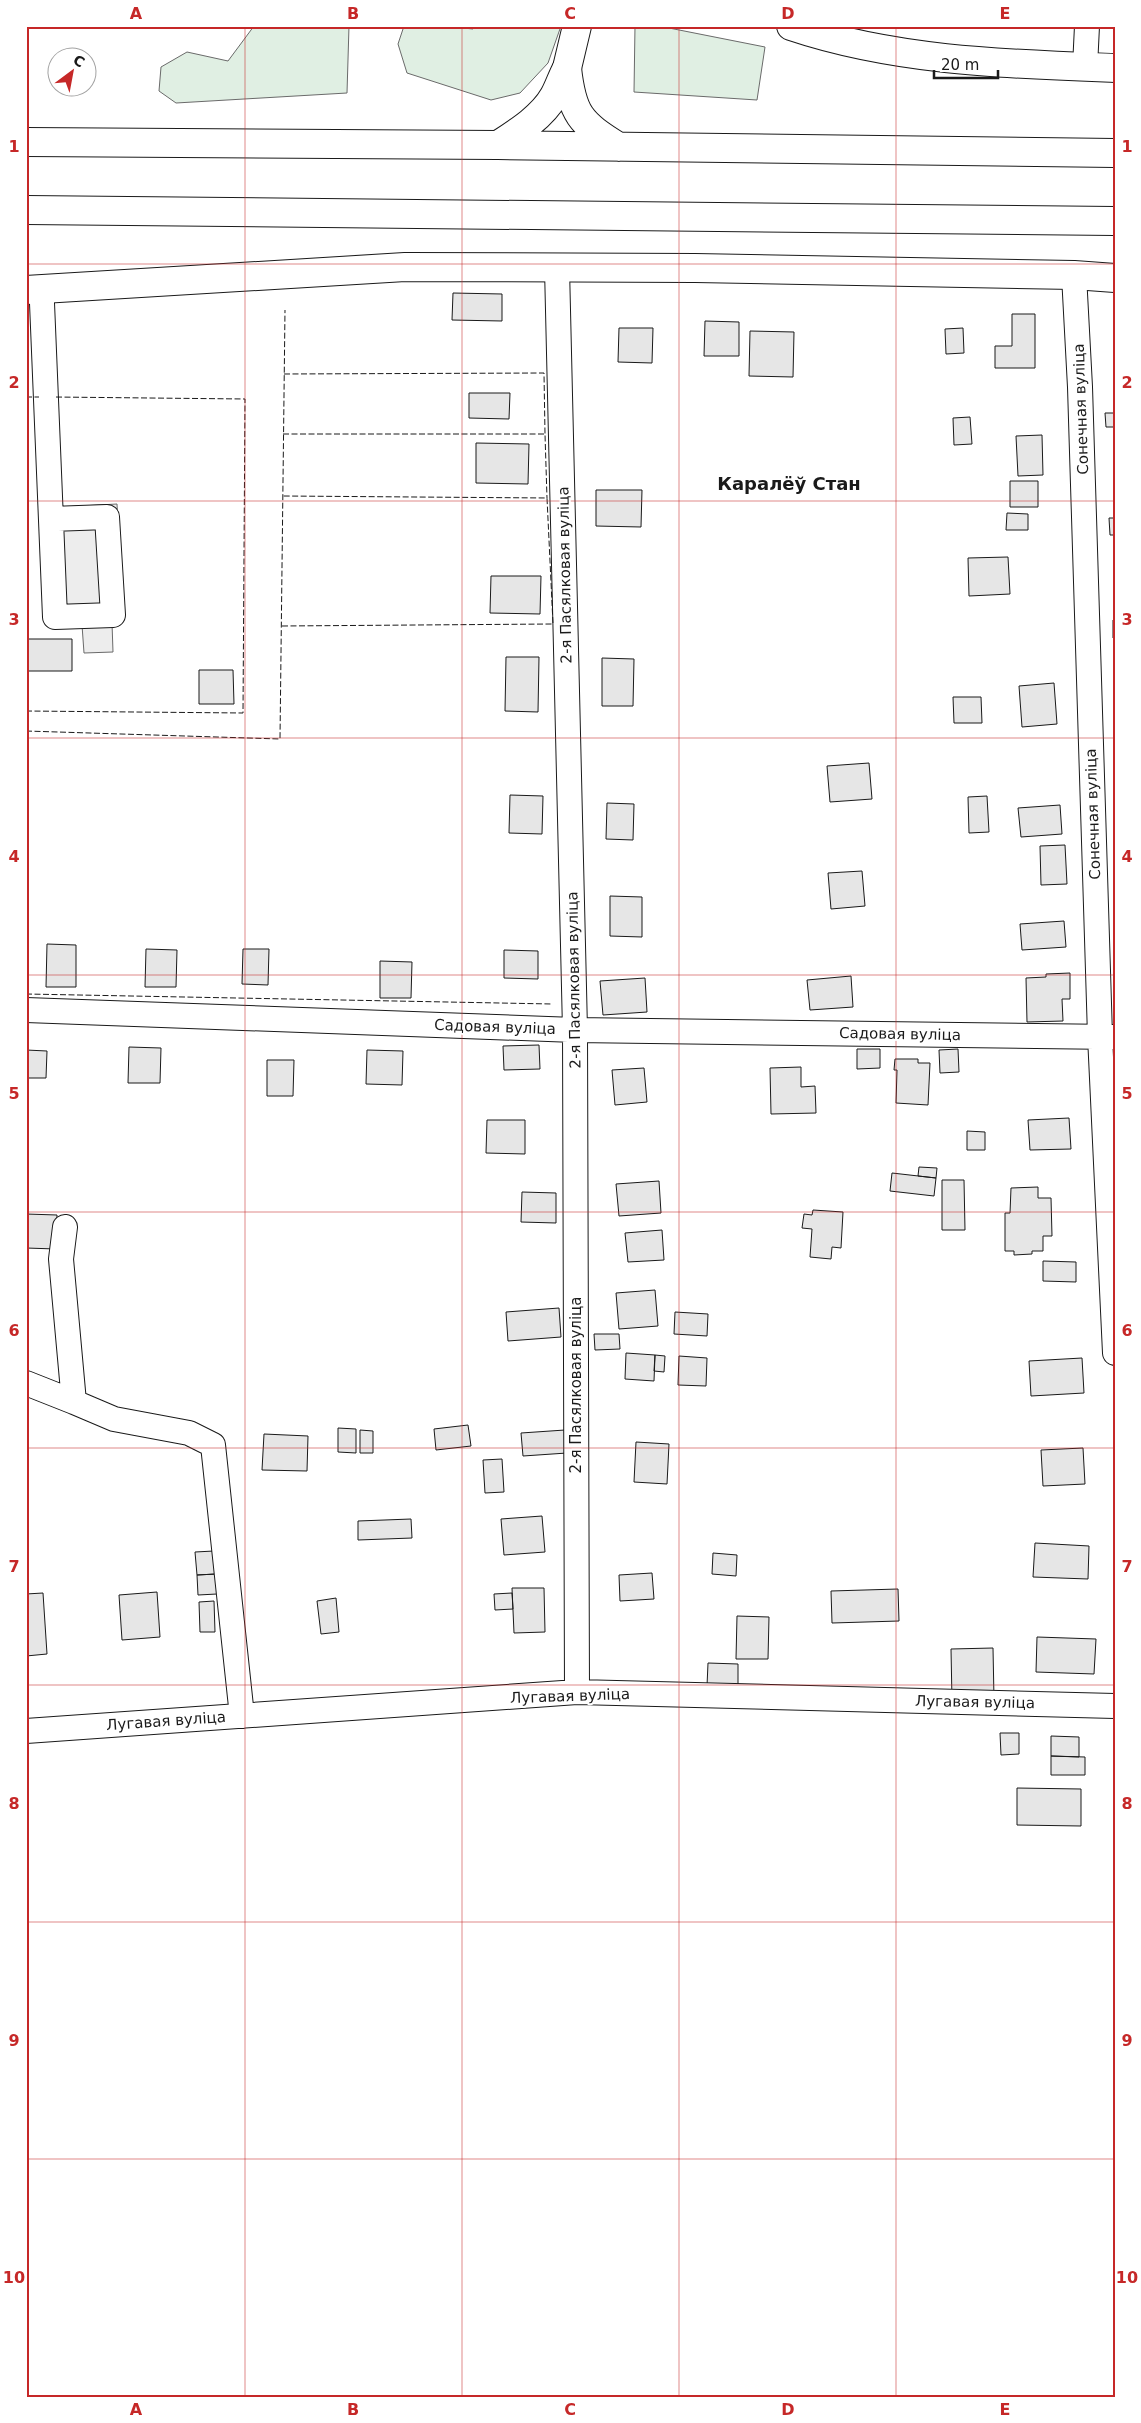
<svg xmlns="http://www.w3.org/2000/svg" width="1141" height="2423" font-family="'DejaVu Sans',sans-serif">
<style>
.green{fill:#e0efe3;stroke:#6a6a6a}
.parking{fill:#ededed;stroke:#6a6a6a}
.building{fill:#e6e6e6;stroke:#1a1a1a}
.lines{fill:none;stroke-linecap:round;stroke-linejoin:round}
.minor-casing{stroke:#1a1a1a;stroke-width:26}
.major-casing{stroke:#1a1a1a;stroke-width:30}
.highway-casing{stroke:#1a1a1a;stroke-width:30}
.minor{stroke:#fff;stroke-width:24}
.major{stroke:#fff;stroke-width:28}
.highway{stroke:#fff;stroke-width:28}
.fence{stroke:#1a1a1a;stroke-width:1;stroke-dasharray:6 2.5;stroke-linecap:butt}
.grid{fill:none;stroke:#c62828;stroke-width:1;stroke-opacity:0.55}
.labels{text-anchor:middle;dominant-baseline:central;stroke-width:4;stroke-linejoin:round;paint-order:stroke}
.street-label{font-size:15px;fill:#1a1a1a;stroke:#fff}
.quarter-label{font-size:18px;font-weight:bold;fill:#1a1a1a;stroke:#fff}
.neatline{fill:none;stroke:#c62828;stroke-width:2}
.grid-label{font-size:16px;text-anchor:middle;font-weight:bold;fill:#c62828}
</style>
<rect width="100%" height="100%" fill="#fff"/>
<path class="green" d="M 254,26 L 349,26 L 347,93 L 176,103 L 159,91 L 161,67 L 187,52 L 228,61 Z
M 404,26 L 444,26 L 473,29 L 474,26 L 561,26 L 548,63 L 520,93 L 491,100 L 407,73 L 398,44 Z
M 635,26 L 659,26 L 765,47 L 757,100 L 634,92 Z"/>
<path class="parking" d="M 117,504 L 123,622 L 112,623 L 113,652 L 84,653 L 82,625 L 50,626 L 44,508 Z"/>
<path class="building" d="M 453,293 L 502,294 L 502,321 L 452,320 Z
M 1012,314 L 1035,314 L 1035,368 L 995,368 L 995,346 L 1012,346 Z
M 705,321 L 739,322 L 739,356 L 704,356 Z
M 619,328 L 653,328 L 652,363 L 618,362 Z
M 963,328 L 964,353 L 946,354 L 945,329 Z
M 750,331 L 794,332 L 793,377 L 749,376 Z
M 469,393 L 510,393 L 509,419 L 469,418 Z
M 1105,413 L 1115,413 L 1115,427 L 1106,427 Z
M 970,417 L 972,444 L 954,445 L 953,418 Z
M 1042,435 L 1043,475 L 1018,476 L 1016,436 Z
M 476,443 L 529,444 L 528,484 L 476,483 Z
M 1010,481 L 1038,481 L 1038,507 L 1010,507 Z
M 596,490 L 642,490 L 641,527 L 596,526 Z
M 1007,513 L 1028,514 L 1028,530 L 1006,530 Z
M 1109,518 L 1115,518 L 1115,535 L 1110,535 Z
M 1008,557 L 1010,594 L 969,596 L 968,558 Z
M 491,576 L 541,576 L 540,614 L 490,613 Z
M 1113,620 L 1115,621 L 1115,638 L 1113,638 Z
M 26,639 L 72,639 L 72,671 L 26,671 Z
M 506,657 L 539,657 L 538,712 L 505,711 Z
M 602,658 L 634,659 L 633,706 L 602,706 Z
M 199,670 L 233,670 L 234,704 L 199,704 Z
M 1054,683 L 1057,724 L 1022,727 L 1019,686 Z
M 953,697 L 981,697 L 982,723 L 954,723 Z
M 869,763 L 872,799 L 830,802 L 827,766 Z
M 510,795 L 543,796 L 542,834 L 509,833 Z
M 987,796 L 989,832 L 969,833 L 968,797 Z
M 607,803 L 634,804 L 633,840 L 606,839 Z
M 1060,805 L 1062,834 L 1021,837 L 1018,808 Z
M 1065,845 L 1067,884 L 1041,885 L 1040,846 Z
M 862,871 L 865,906 L 831,909 L 828,873 Z
M 610,896 L 642,897 L 642,937 L 610,936 Z
M 1064,921 L 1066,947 L 1022,950 L 1020,924 Z
M 47,944 L 76,945 L 76,987 L 46,987 Z
M 146,949 L 177,950 L 176,987 L 145,987 Z
M 243,949 L 269,949 L 268,985 L 242,984 Z
M 504,950 L 538,951 L 538,979 L 504,978 Z
M 380,961 L 412,962 L 411,998 L 380,998 Z
M 1070,973 L 1070,999 L 1062,999 L 1063,1021 L 1027,1022 L 1026,978 L 1046,977 L 1046,974 Z
M 851,976 L 853,1007 L 810,1010 L 807,980 Z
M 645,978 L 647,1012 L 603,1015 L 600,981 Z
M 539,1045 L 540,1069 L 504,1070 L 503,1046 Z
M 129,1047 L 161,1048 L 160,1083 L 128,1083 Z
M 857,1049 L 880,1049 L 880,1068 L 857,1069 Z
M 958,1049 L 959,1072 L 940,1073 L 939,1050 Z
M 26,1050 L 47,1051 L 46,1078 L 26,1078 Z
M 367,1050 L 403,1051 L 402,1085 L 366,1084 Z
M 895,1059 L 918,1059 L 918,1063 L 930,1063 L 928,1105 L 896,1103 L 897,1070 L 894,1070 Z
M 267,1060 L 294,1060 L 293,1096 L 267,1096 Z
M 801,1067 L 801,1087 L 815,1086 L 816,1113 L 771,1114 L 770,1068 Z
M 644,1068 L 647,1102 L 615,1105 L 612,1070 Z
M 1069,1118 L 1071,1149 L 1030,1150 L 1028,1120 Z
M 487,1120 L 525,1120 L 525,1154 L 486,1153 Z
M 967,1131 L 985,1132 L 985,1150 L 967,1150 Z
M 919,1167 L 937,1168 L 936,1178 L 918,1176 Z
M 892,1173 L 936,1178 L 934,1196 L 890,1191 Z
M 942,1180 L 964,1180 L 965,1230 L 942,1230 Z
M 659,1181 L 661,1213 L 619,1216 L 616,1184 Z
M 1038,1187 L 1038,1198 L 1051,1198 L 1052,1236 L 1043,1236 L 1043,1251 L 1032,1251 L 1032,1254 L 1014,1255 L 1014,1251 L 1005,1251 L 1005,1213 L 1010,1213 L 1011,1188 Z
M 522,1192 L 556,1193 L 556,1223 L 521,1222 Z
M 813,1210 L 843,1212 L 841,1248 L 832,1247 L 831,1259 L 810,1257 L 812,1229 L 802,1228 L 804,1214 L 812,1215 Z
M 26,1214 L 57,1215 L 56,1249 L 26,1248 Z
M 662,1230 L 664,1260 L 628,1262 L 625,1233 Z
M 1043,1261 L 1076,1262 L 1076,1282 L 1043,1281 Z
M 655,1290 L 658,1326 L 619,1329 L 616,1293 Z
M 559,1308 L 561,1337 L 508,1341 L 506,1312 Z
M 675,1312 L 708,1314 L 707,1336 L 674,1334 Z
M 594,1334 L 619,1334 L 620,1349 L 595,1350 Z
M 626,1353 L 655,1355 L 654,1381 L 625,1379 Z
M 655,1355 L 665,1356 L 664,1372 L 654,1371 Z
M 679,1356 L 707,1358 L 706,1386 L 678,1385 Z
M 1082,1358 L 1084,1393 L 1031,1396 L 1029,1361 Z
M 468,1425 L 471,1446 L 436,1450 L 434,1429 Z
M 338,1428 L 356,1429 L 356,1453 L 338,1452 Z
M 360,1430 L 373,1431 L 373,1453 L 360,1453 Z
M 565,1430 L 567,1453 L 523,1456 L 521,1433 Z
M 264,1434 L 308,1436 L 307,1471 L 262,1470 Z
M 636,1442 L 669,1444 L 667,1484 L 634,1482 Z
M 1083,1448 L 1085,1484 L 1043,1486 L 1041,1450 Z
M 502,1459 L 504,1492 L 485,1493 L 483,1460 Z
M 542,1516 L 545,1552 L 504,1555 L 501,1519 Z
M 411,1519 L 412,1538 L 358,1540 L 358,1521 Z
M 1035,1543 L 1089,1546 L 1088,1579 L 1033,1577 Z
M 214,1551 L 216,1574 L 197,1575 L 195,1552 Z
M 713,1553 L 737,1555 L 736,1576 L 712,1574 Z
M 652,1573 L 654,1599 L 620,1601 L 619,1575 Z
M 216,1574 L 217,1594 L 198,1595 L 197,1575 Z
M 512,1588 L 544,1588 L 545,1632 L 514,1633 Z
M 898,1589 L 899,1621 L 832,1623 L 831,1591 Z
M 157,1592 L 160,1637 L 122,1640 L 119,1595 Z
M 43,1593 L 47,1654 L 26,1656 L 26,1594 Z
M 512,1593 L 513,1609 L 495,1610 L 494,1594 Z
M 336,1598 L 339,1632 L 321,1634 L 317,1601 Z
M 214,1601 L 215,1632 L 200,1632 L 199,1602 Z
M 737,1616 L 769,1617 L 768,1659 L 736,1659 Z
M 1037,1637 L 1096,1639 L 1094,1674 L 1036,1672 Z
M 993,1648 L 994,1699 L 952,1701 L 951,1649 Z
M 708,1663 L 738,1664 L 738,1687 L 707,1686 Z
M 1000,1733 L 1019,1733 L 1019,1754 L 1001,1755 Z
M 1051,1736 L 1079,1737 L 1079,1757 L 1051,1756 Z
M 1051,1756 L 1085,1757 L 1085,1775 L 1051,1775 Z
M 1017,1788 L 1081,1789 L 1081,1826 L 1017,1825 Z"/>
<g class="lines">
<g class="minor-casing">
<path id="minor" d="M 1085,67 L 1087,26
M 557,268 L 575,1030 L 577,1692
M 1074,275 L 1080,387 L 1100,1036 L 1115,1353
M 42,289 L 42,303 L 55,617 L 113,615 L 107,517 L 51,519
M 26,1010 L 575,1030 L 1115,1037
M 65,1227 L 61,1259 L 74,1402 L 114,1419 L 189,1433 L 213,1445 L 242,1716
M 26,1383 L 74,1402
M 26,1731 L 577,1692 L 1115,1706"/>
</g>
<g class="major-casing">
<path id="major" d="M 791,26 C 895,61 1006,64 1115,68
M 567,68 L 577,26
M 26,290 L 405,267 L 695,268 L 1074,275 L 1115,278"/>
</g>
<g class="highway-casing">
<path id="highway" d="M 567,68 C 572,114 580,123 619,147
M 26,142 L 498,145 L 1115,153
M 498,145 C 518,132 542,117 554,96 C 559,87 562,77 567,68
M 26,210 L 1115,221"/>
</g>
<use href="#minor" class="minor"/>
<use href="#major" class="major"/>
<use href="#highway" class="highway"/>
<path class="fence" d="M 284,374 L 544,373 L 545,434
M 26,397 L 39,397
M 283,434 L 545,434 L 547,498
M 282,626 L 553,624 L 547,498 L 283,496
M 26,711 L 243,713 L 245,399 L 54,397
M 26,731 L 280,739 L 285,310
M 26,994 L 552,1004"/>
</g>
<path class="grid" d="M 245,26 L 245,2397M 462,26 L 462,2397M 679,26 L 679,2397M 896,26 L 896,2397M 26,264 L 1115,264M 26,501 L 1115,501M 26,738 L 1115,738M 26,975 L 1115,975M 26,1212 L 1115,1212M 26,1448 L 1115,1448M 26,1685 L 1115,1685M 26,1922 L 1115,1922M 26,2159 L 1115,2159"/>
<g class="labels">
<g class="street-label">
<text transform="translate(1081 409) rotate(-92)">Сонечная вуліца</text>
<text transform="translate(565 575) rotate(-91)">2-я Пасялковая вуліца</text>
<text transform="translate(1093 814) rotate(-92)">Сонечная вуліца</text>
<text transform="translate(574 980) rotate(-91)">2-я Пасялковая вуліца</text>
<text transform="translate(495 1027) rotate(2)">Садовая вуліца</text>
<text transform="translate(900 1034) rotate(1)">Садовая вуліца</text>
<text transform="translate(576 1385) rotate(-90)">2-я Пасялковая вуліца</text>
<text transform="translate(570 1696) rotate(-2)">Лугавая вуліца</text>
<text transform="translate(975 1702) rotate(1)">Лугавая вуліца</text>
<text transform="translate(166 1721) rotate(-4)">Лугавая вуліца</text>
</g>
<g class="quarter-label">
<text x="789" y="483">Каралёў Стан</text>
</g>
</g>
<rect width="1141" height="2423" fill="none" stroke="#ffffff" stroke-width="55"/>
<g transform="translate(72 72) rotate(32)"><circle r="24" fill="#ffffff" stroke="#a3a3a3"/>
<path d="M0-4L9 19L0 12L-9 19Z" fill="#c62828"/>
<text y="-8" font-size="14" font-weight="bold" text-anchor="middle" fill="#1a1a1a">С</text>
</g>
<path d="M934 70v8h64v-8" fill="none" stroke="#1a1a1a" stroke-width="2.5"/>
<text x="941" y="70" font-size="15" fill="#1a1a1a" stroke="#ffffff" stroke-width="4" paint-order="stroke">20 m</text>
<rect x="28" y="28" width="1086" height="2368" class="neatline"/>
<g class="grid-label">
<text x="136" y="19">A</text>
<text x="353" y="19">B</text>
<text x="570" y="19">C</text>
<text x="788" y="19">D</text>
<text x="1005" y="19">E</text>
<text x="14" y="152">1</text>
<text x="1127" y="152">1</text>
<text x="14" y="388">2</text>
<text x="1127" y="388">2</text>
<text x="14" y="625">3</text>
<text x="1127" y="625">3</text>
<text x="14" y="862">4</text>
<text x="1127" y="862">4</text>
<text x="14" y="1099">5</text>
<text x="1127" y="1099">5</text>
<text x="14" y="1336">6</text>
<text x="1127" y="1336">6</text>
<text x="14" y="1572">7</text>
<text x="1127" y="1572">7</text>
<text x="14" y="1809">8</text>
<text x="1127" y="1809">8</text>
<text x="14" y="2046">9</text>
<text x="1127" y="2046">9</text>
<text x="14" y="2283">10</text>
<text x="1127" y="2283">10</text>
<text x="136" y="2415">A</text>
<text x="353" y="2415">B</text>
<text x="570" y="2415">C</text>
<text x="788" y="2415">D</text>
<text x="1005" y="2415">E</text>
</g>
</svg>
